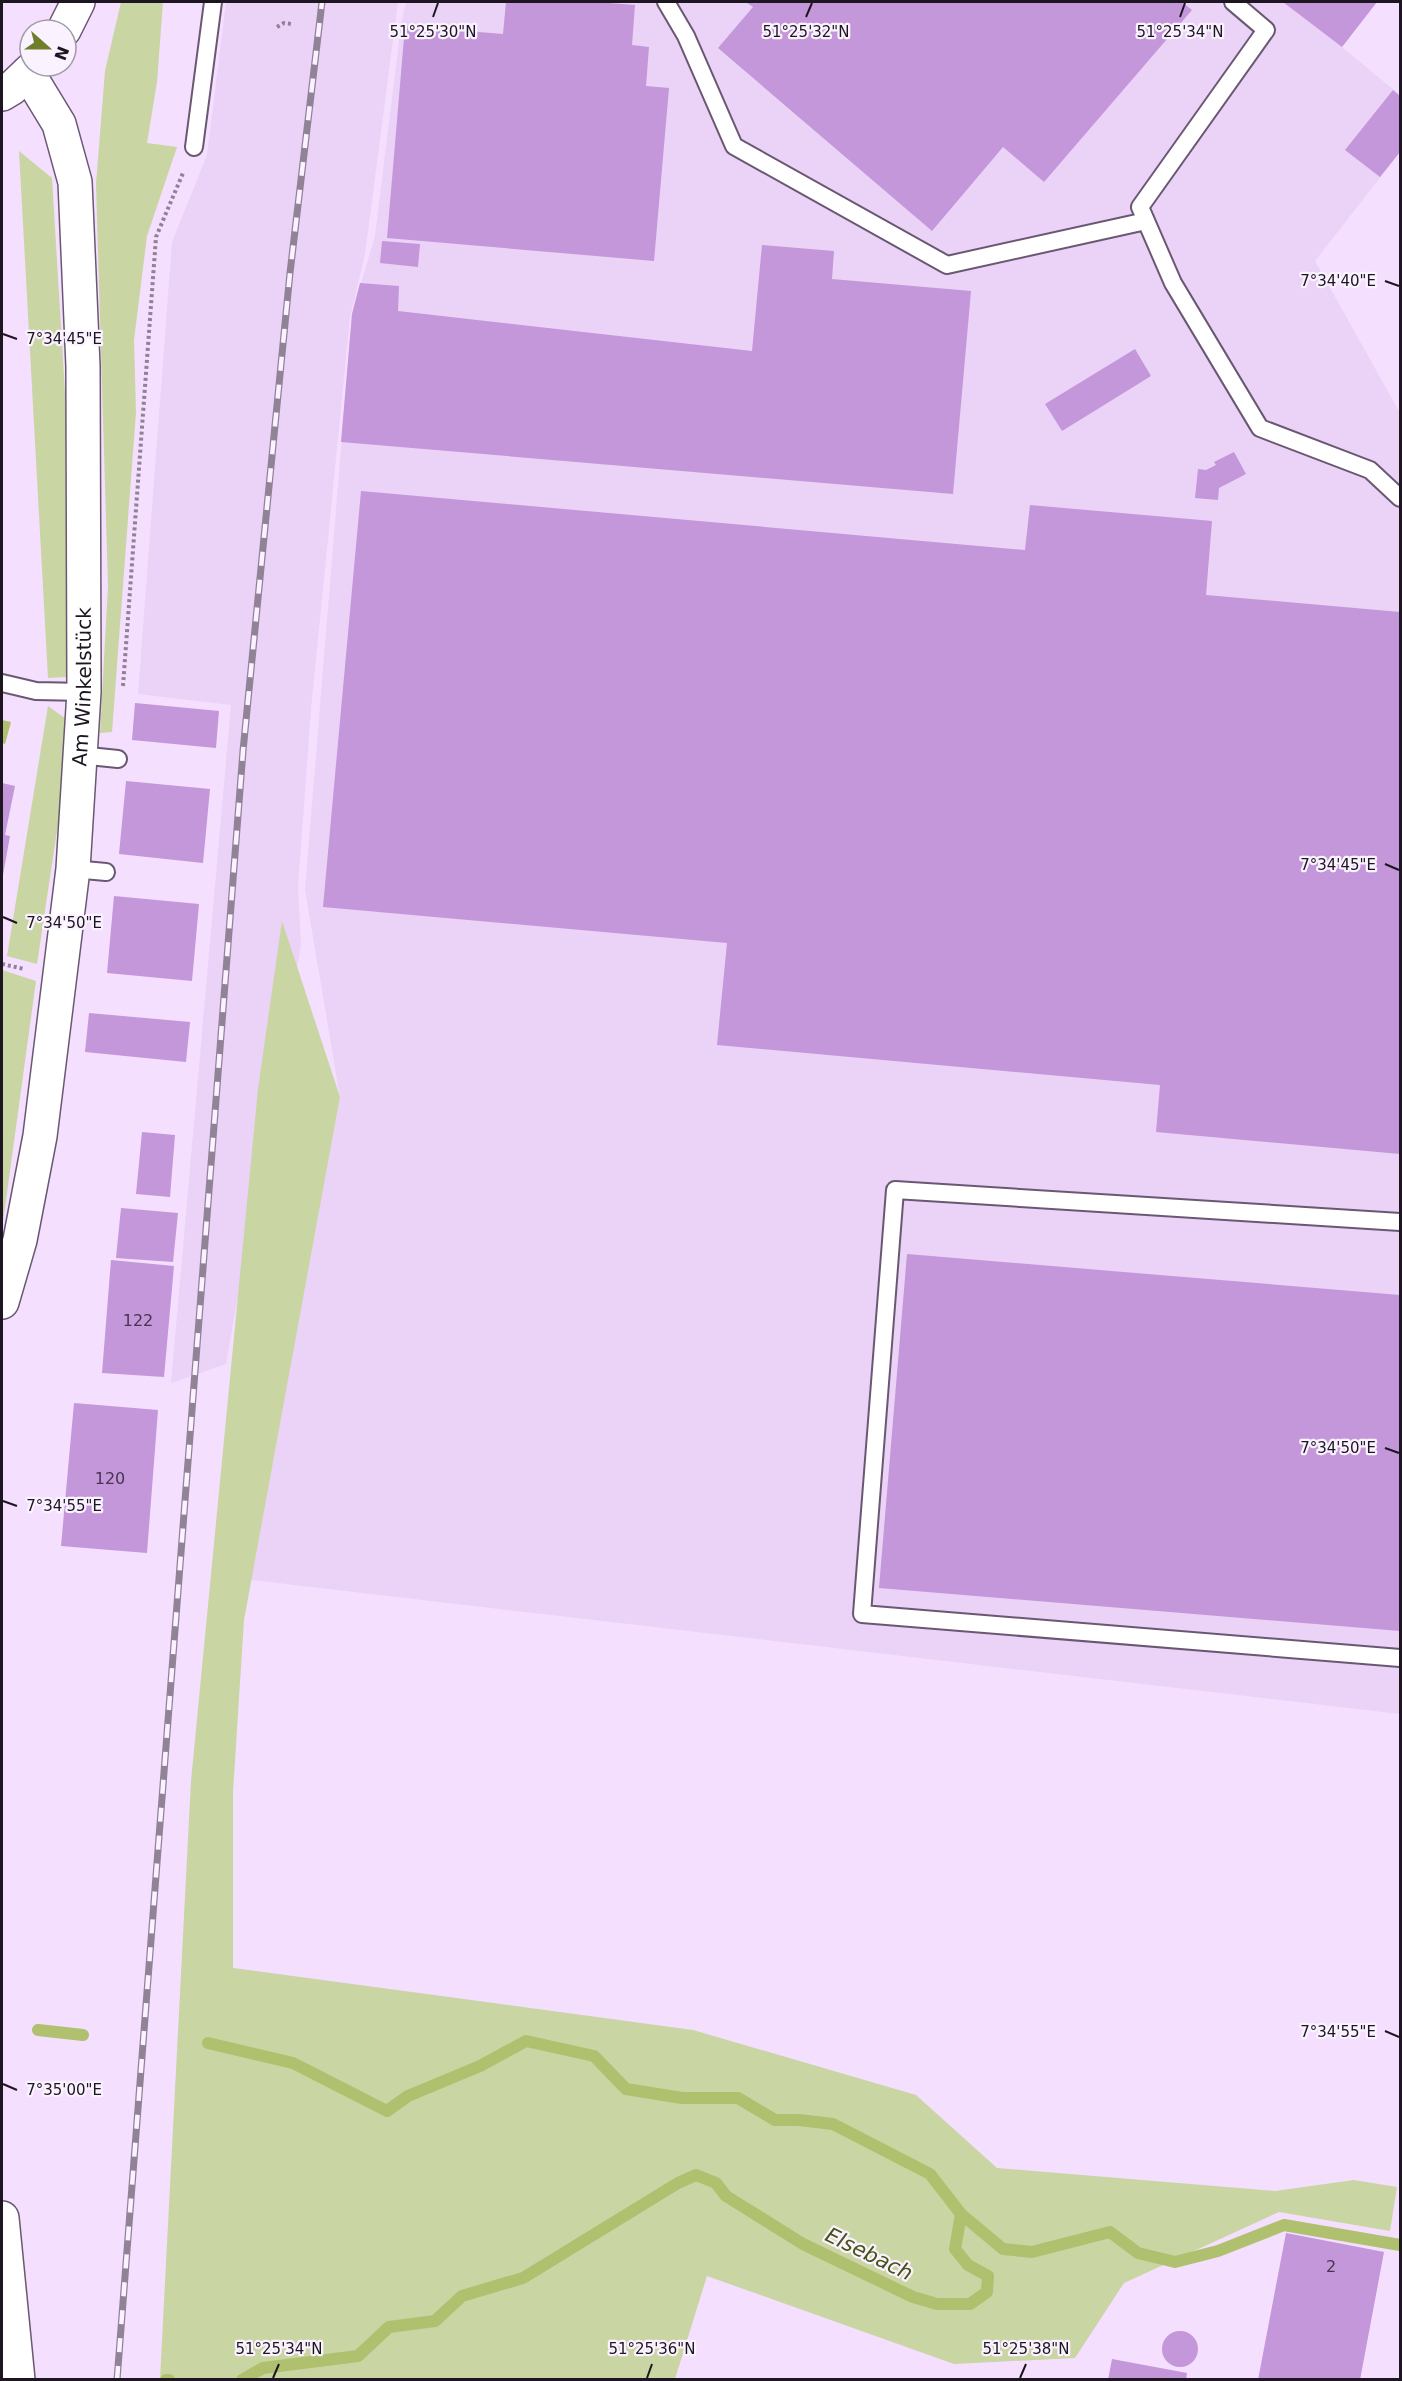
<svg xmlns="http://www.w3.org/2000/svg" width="1402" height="2381" font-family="'DejaVu Sans',sans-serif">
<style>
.built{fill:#ebd2f7}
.green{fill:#c9d5a2}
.water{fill:#afc06e}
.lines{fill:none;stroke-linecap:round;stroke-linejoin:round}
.stream{stroke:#afc06e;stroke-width:12}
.building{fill:#c496da}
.lane-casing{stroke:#6a5873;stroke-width:20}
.street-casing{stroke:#6a5873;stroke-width:36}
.secondary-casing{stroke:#6a5873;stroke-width:36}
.path{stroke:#908197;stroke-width:4;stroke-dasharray:3 3;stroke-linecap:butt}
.lane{stroke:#fff;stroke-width:16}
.street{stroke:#fff;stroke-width:33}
.secondary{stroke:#fff;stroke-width:33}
.rail-casing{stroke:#918298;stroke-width:7}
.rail{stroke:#faf2fe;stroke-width:4.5;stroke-dasharray:14;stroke-linecap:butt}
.ticks{fill:none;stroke:#1d1520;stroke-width:2}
.labels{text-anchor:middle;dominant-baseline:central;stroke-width:4.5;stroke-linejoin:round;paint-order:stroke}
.number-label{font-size:16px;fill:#47354e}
.street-label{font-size:20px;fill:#1d1520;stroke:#faf2fe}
.water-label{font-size:21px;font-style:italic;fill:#475115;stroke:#faf2fe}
.ticks-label{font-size:15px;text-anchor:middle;fill:#1d1520;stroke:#faf2fe;stroke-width:4.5;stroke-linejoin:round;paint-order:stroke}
</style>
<rect width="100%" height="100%" fill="#f4dffe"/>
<path class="built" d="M 226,2 L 398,2 L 365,254 L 350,318 L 311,709 L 298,887 L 301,944 L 290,1011 L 269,1117 L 226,1364 L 171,1383 L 231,705 L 138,694 L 172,242 L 207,155 Z
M 406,2 L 1377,2 L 1342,47 L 1400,95 L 1400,152 L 1315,261 L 1400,413 L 1400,1714 L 251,1580 L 340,1097 L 305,890 L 352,314 L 375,236 L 401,25 Z"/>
<path class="green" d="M 121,2 L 163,2 L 157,82 L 147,143 L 177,147 L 147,236 L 134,340 L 136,412 L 112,732 L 100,733 L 108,586 L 96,184 L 105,71 Z
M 19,151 L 52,178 L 72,509 L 66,677 L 48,678 Z
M 48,706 L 73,724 L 37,964 L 7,956 Z
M 282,921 L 340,1097 L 244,1620 L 233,1792 L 233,1968 L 693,2030 L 916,2095 L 997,2168 L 1275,2191 L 1354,2180 L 1397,2187 L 1390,2231 L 1279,2212 L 1124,2283 L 1075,2358 L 954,2364 L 707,2276 L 675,2379 L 160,2379 L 191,1781 L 258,1089 Z
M 2,970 L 36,981 L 2,1229 Z"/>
<path class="water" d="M 2,720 L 11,722 L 5,744 L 2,743 Z"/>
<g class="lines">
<path class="stream" d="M 38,2030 L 83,2035
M 208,2043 L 293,2063 L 387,2111 L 408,2096 L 480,2066 L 526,2041 L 594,2056 L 626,2089 L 682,2098 L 738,2098 L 775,2120 L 799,2120 L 833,2124 L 930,2174 L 961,2214
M 166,2380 L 169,2380
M 242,2380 L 263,2368 L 358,2356 L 389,2327 L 435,2321 L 462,2296 L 523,2278 L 678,2183 L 696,2175 L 716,2183 L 726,2196 L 803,2244 L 913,2297 L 937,2304 L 970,2304 L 987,2292 L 988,2276 L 968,2265 L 955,2249 L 961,2214 L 1003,2249 L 1032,2252 L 1110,2232 L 1138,2253 L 1175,2262 L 1218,2251 L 1284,2225 L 1400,2245"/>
</g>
<path class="building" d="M 506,2 L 596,2 L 635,5 L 632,45 L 649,47 L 646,86 L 669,88 L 654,261 L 387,238 L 405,26 L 503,34 Z
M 746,2 L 1182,2 L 1192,10 L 1044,182 L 1003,147 L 932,231 L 718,48 L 753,7 Z
M 1283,2 L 1377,2 L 1342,47 Z
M 1393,90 L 1400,96 L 1400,152 L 1380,177 L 1345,150 Z
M 382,241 L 420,244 L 418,267 L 380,263 Z
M 762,245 L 834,251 L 832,279 L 971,291 L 953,494 L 341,442 L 352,314 L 360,283 L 399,286 L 398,311 L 752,351 Z
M 1135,349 L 1151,376 L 1062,431 L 1045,404 Z
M 1234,452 L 1246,474 L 1219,488 L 1218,500 L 1195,498 L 1198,469 L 1206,470 L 1216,465 L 1214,462 Z
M 361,491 L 1025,550 L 1030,505 L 1212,521 L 1206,595 L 1400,612 L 1400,1154 L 1156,1132 L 1160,1085 L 717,1045 L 727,943 L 323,907 Z
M 135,703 L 219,711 L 216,748 L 132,740 Z
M 126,781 L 210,789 L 203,863 L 119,854 Z
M 2,783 L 15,786 L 5,835 L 10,836 L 3,875 Z
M 114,896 L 199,904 L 192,981 L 107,973 Z
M 89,1013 L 190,1022 L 186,1062 L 85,1052 Z
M 142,1132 L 175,1135 L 170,1197 L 136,1194 Z
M 121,1208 L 178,1213 L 173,1262 L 116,1258 Z
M 907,1254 L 1400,1295 L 1400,1631 L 879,1588 Z
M 111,1260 L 174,1266 L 164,1377 L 102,1373 Z
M 74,1403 L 158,1410 L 147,1553 L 61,1546 Z
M 1286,2233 L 1384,2252 L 1360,2380 L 1258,2380 Z
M1162 2349a18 18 0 1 1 36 0a18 18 0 1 1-36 0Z
M 1112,2359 L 1187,2373 L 1186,2380 L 1108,2380 Z"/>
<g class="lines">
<g class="lane-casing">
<path id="lane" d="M 666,2 L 686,36 L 734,146 L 947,265 L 1146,221
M 1233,2 L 1266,30 L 1140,207 L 1173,283 L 1260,428 L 1370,470 L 1400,498
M 194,147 L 213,2
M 2,683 L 36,691 L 84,692
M 79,755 L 118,759
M 73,869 L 106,872
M 1400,1222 L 895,1190 L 862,1614 L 1400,1658"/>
</g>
<g class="street-casing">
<g id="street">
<path id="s1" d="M 2,1302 L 20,1240 L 40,1136 L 73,869 L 84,692 L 83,366 L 75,182 L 59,124 L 28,73"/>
<path d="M 2,2218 L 18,2380"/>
</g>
</g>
<g class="secondary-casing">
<path id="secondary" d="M 64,30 L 78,2
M 2,94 L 12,88 L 35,66"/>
</g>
<path class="path" d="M 277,27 L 284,23 L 292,24
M 123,686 L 156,237 L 183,173
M 2,964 L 24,969"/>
<use href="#lane" class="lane"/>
<use href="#street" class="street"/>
<use href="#secondary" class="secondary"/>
<g class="rail-casing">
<path id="rail" d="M 117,2380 L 243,751 L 290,273 L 322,2"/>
</g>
<use href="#rail" class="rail"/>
</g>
<path class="ticks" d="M 433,17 L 438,3M 806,17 L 812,3M 1180,17 L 1185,3M 1385,281 L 1399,286M 3,334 L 17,339M 1385,864 L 1399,870M 3,917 L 17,923M 1385,1448 L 1399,1453M 3,1501 L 17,1506M 1385,2031 L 1399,2037M 3,2084 L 17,2090M 273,2378 L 279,2364M 647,2378 L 652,2364M 1020,2378 L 1026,2364"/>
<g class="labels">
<g class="number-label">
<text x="138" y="1320">122</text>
<text x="110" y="1478">120</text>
<text x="1331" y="2266">2</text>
</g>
<g class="street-label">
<text stroke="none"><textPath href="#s1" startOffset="622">Am Winkelstück</textPath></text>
</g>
<g class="water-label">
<text transform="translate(869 2254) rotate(26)">Elsebach</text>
</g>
</g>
<g class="ticks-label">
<text x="433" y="37">51°25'30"N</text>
<text x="806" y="37">51°25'32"N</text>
<text x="1180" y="37">51°25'34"N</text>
<text x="1338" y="286">7°34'40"E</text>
<text x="64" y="344">7°34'45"E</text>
<text x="1338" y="870">7°34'45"E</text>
<text x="64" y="928">7°34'50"E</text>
<text x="1338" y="1453">7°34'50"E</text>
<text x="64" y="1511">7°34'55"E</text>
<text x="1338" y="2037">7°34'55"E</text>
<text x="64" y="2095">7°35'00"E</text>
<text x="279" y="2354">51°25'34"N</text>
<text x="652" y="2354">51°25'36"N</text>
<text x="1026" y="2354">51°25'38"N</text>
</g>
<rect width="1402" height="2381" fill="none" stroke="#1d1520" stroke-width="6"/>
<g transform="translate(48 48) rotate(111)"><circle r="28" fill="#faf2fe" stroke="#a29aa5" stroke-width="1.5"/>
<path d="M0-4.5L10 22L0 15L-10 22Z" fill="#707e2c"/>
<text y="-9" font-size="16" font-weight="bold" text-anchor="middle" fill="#1d1520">N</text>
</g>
</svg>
